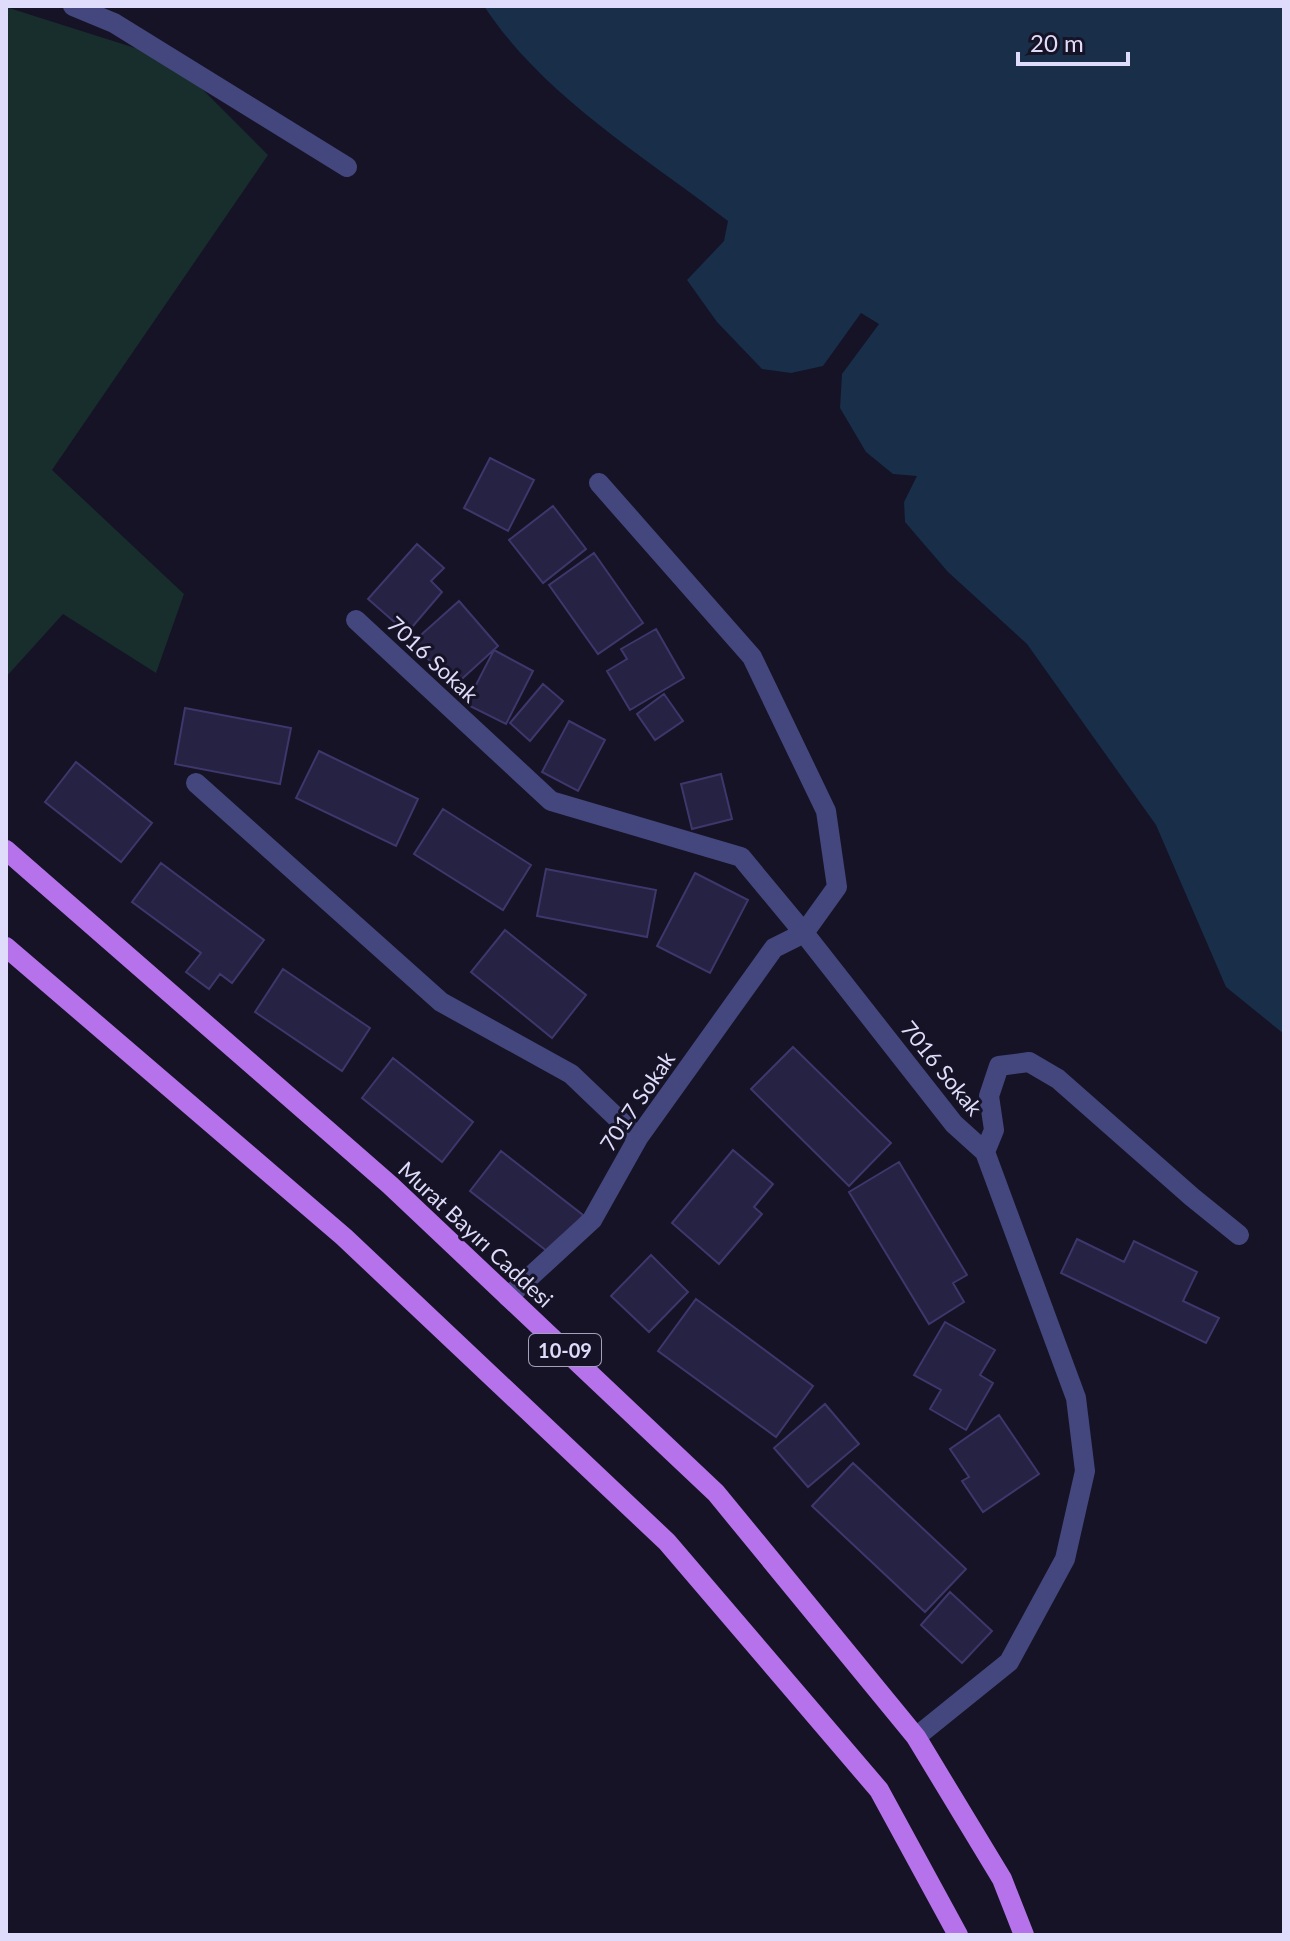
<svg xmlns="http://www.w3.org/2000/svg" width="1290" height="1941" font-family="Lato,sans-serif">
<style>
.green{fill:#172e2c}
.water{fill:#182e49}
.building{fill:#262244;stroke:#3e376c;stroke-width:2}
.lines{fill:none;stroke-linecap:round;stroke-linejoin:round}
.minor{stroke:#44467e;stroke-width:20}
.major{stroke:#b672eb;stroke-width:20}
.labels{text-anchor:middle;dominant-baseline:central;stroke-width:6;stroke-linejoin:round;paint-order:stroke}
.shield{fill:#151325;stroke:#a2a0ba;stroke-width:2}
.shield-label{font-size:20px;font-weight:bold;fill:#dedcfa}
.street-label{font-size:22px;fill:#dedcfa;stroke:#151325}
</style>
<rect width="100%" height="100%" fill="#151325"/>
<path class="green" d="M 6,7 L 173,60 L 268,155 L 52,470 L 184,594 L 156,673 L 63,614 L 6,677 Z"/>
<path class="water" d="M 484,6 L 1284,6 L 1284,1034 L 1226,987 L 1156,825 L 1027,644 L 948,572 L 905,522 L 904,502 L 917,476 L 893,474 L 866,452 L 840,408 L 842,374 L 879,324 L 861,313 L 823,366 L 791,373 L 762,369 L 717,322 L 687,280 L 724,241 L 728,221 C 644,156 543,96 484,6 Z"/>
<path class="building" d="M 490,458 L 534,480 L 508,531 L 464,508 Z
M 553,506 L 586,549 L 543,583 L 509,540 Z
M 417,544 L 444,568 L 431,581 L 442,592 L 407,633 L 368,599 Z
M 594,553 L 643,623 L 598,654 L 549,585 Z
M 459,601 L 498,646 L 453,687 L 413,642 Z
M 656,629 L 684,678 L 630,710 L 607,671 L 627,659 L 621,649 Z
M 494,650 L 533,671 L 506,724 L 466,704 Z
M 543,684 L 563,701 L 530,741 L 510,723 Z
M 664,694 L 683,721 L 655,740 L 637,714 Z
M 185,708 L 291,728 L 280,784 L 175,764 Z
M 569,721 L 605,740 L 578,791 L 542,772 Z
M 319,751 L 418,799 L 396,846 L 296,798 Z
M 76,762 L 152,823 L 121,862 L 45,802 Z
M 721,774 L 732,819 L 692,829 L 681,784 Z
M 443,809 L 531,865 L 503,910 L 414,854 Z
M 161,863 L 264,940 L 232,983 L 220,974 L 209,989 L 186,972 L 201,953 L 132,902 Z
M 546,869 L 656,890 L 647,937 L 537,916 Z
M 695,873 L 748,900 L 710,973 L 657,946 Z
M 505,930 L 586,995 L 552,1038 L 471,972 Z
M 283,969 L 370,1028 L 342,1071 L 255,1012 Z
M 793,1047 L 891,1143 L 849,1186 L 751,1089 Z
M 393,1058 L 473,1122 L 442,1162 L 362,1098 Z
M 733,1150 L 773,1184 L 754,1207 L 762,1214 L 719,1264 L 672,1223 Z
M 501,1151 L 583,1215 L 552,1255 L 470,1191 Z
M 899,1162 L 967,1275 L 953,1283 L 964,1302 L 929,1324 L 849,1192 Z
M 1077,1239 L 1124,1262 L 1134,1241 L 1197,1272 L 1183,1301 L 1219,1318 L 1206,1343 L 1061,1273 Z
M 651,1255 L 688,1292 L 649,1332 L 611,1296 Z
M 696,1299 L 813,1386 L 776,1437 L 658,1351 Z
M 945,1322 L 995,1350 L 980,1375 L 993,1383 L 966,1430 L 930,1409 L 941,1390 L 914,1375 Z
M 825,1404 L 859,1444 L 808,1487 L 774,1448 Z
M 999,1415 L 1039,1474 L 983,1512 L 962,1481 L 969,1477 L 950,1449 Z
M 853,1463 L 966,1569 L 925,1612 L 812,1506 Z
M 950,1592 L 992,1631 L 962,1663 L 921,1625 Z"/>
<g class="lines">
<path class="minor" d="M 73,6 L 114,23 L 347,167
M 356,620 L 551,801 L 741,857 L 804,933 L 954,1124 L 985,1152 L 1076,1398 L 1085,1471 L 1065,1559 L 1009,1662 L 916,1737
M 196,783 L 441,1002 L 571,1074 L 638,1138
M 985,1152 L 994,1130 L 989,1096 L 999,1066 L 1029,1062 L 1058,1079 L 1192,1197 L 1239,1235
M 508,1297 L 592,1220 L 638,1138 L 774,948 L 804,933 L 837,887 L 826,811 L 752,657 L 599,483"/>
<path class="major" d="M 6,850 L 390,1185 L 716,1493 L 916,1737 L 1002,1879 L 1024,1935
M 6,947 L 344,1237 L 667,1542 L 879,1790 L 958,1935"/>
</g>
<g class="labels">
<rect class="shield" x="529" y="1334" width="72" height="32" rx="6"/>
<g class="shield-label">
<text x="565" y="1350">10-09</text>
</g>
<g class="street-label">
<text transform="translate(433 659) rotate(43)">7016 Sokak</text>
<text transform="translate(942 1068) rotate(51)">7016 Sokak</text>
<text transform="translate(637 1101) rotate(-56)">7017 Sokak</text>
<text transform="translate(476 1234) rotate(43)">Murat Bayırı Caddesi</text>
</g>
</g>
<rect width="1290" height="1941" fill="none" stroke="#dedcfa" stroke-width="16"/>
<path d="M1018 52v12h110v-12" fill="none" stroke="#dedcfa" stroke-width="4"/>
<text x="1030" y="52" font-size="24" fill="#dedcfa" stroke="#151325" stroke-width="6" paint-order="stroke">20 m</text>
</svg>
